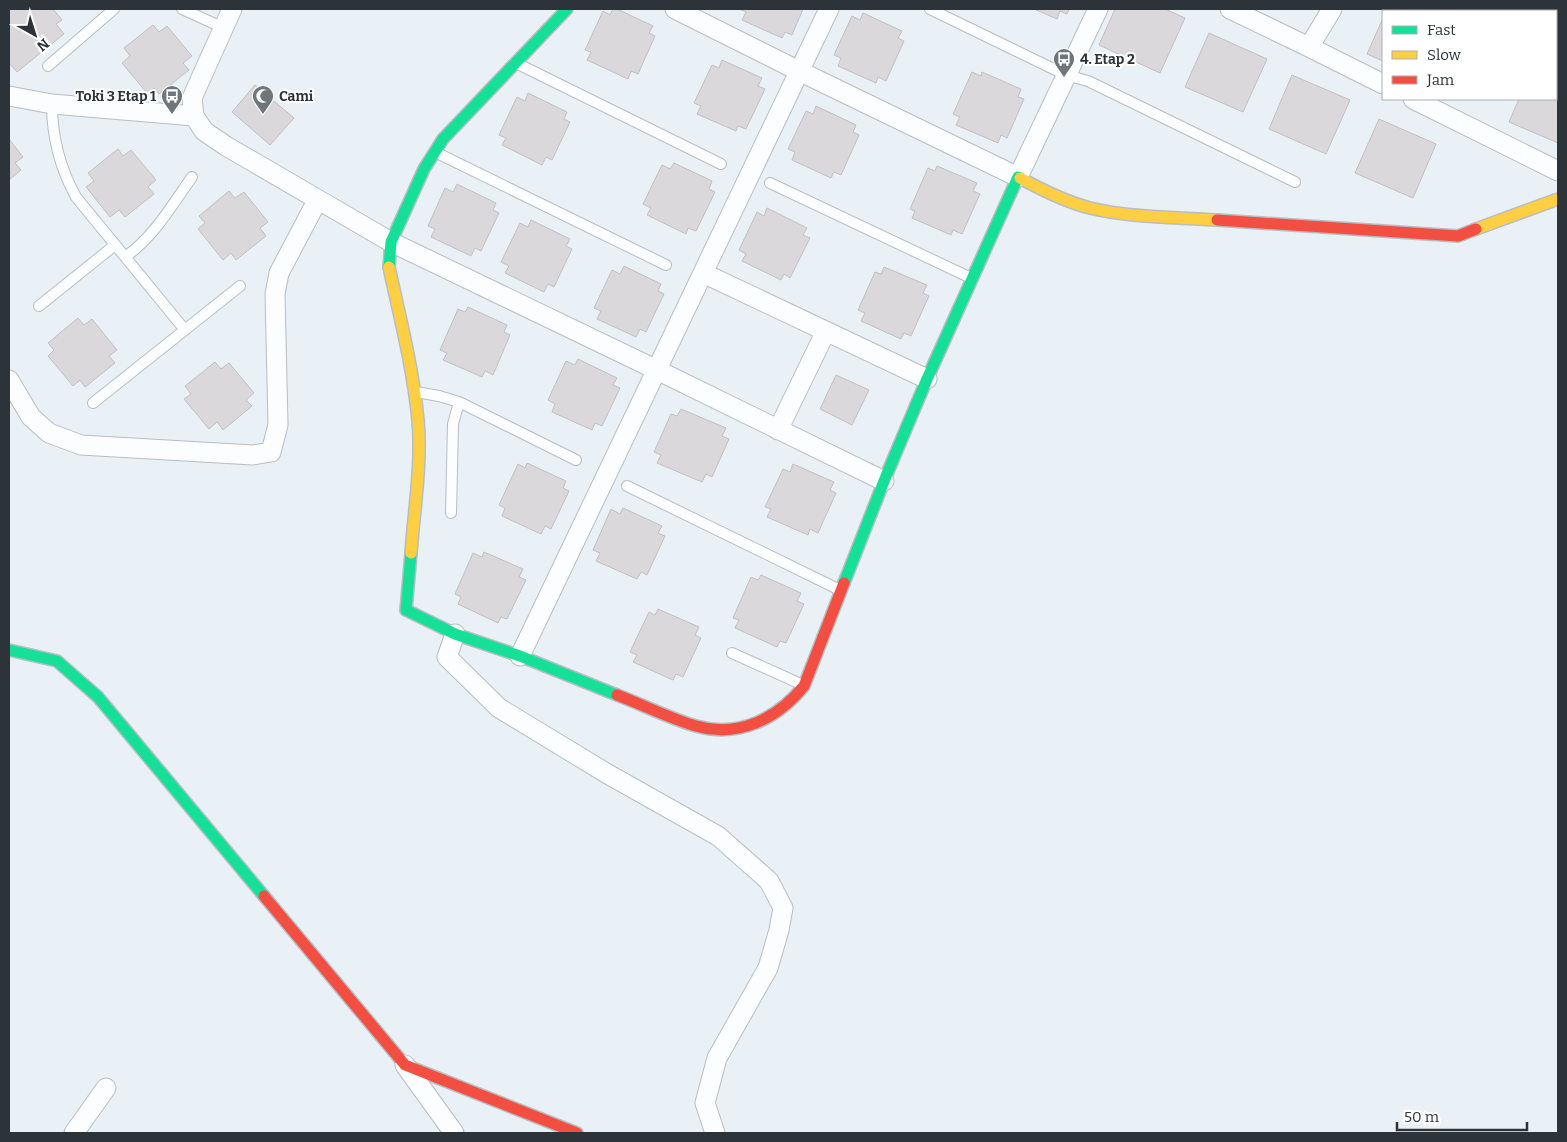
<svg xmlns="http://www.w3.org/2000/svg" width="1567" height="1142" font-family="Bitter,serif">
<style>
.building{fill:#dbd8db;stroke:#c1bfc1}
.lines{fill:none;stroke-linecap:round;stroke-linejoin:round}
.lane-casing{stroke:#b7bec3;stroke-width:12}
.street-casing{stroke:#b7bec3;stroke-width:21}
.fast-casing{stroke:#b7bec3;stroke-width:14}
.slow-casing{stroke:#b7bec3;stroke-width:14}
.jam-casing{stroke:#b7bec3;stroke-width:14}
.lane{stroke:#fcfdfe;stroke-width:10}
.street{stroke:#fcfdfe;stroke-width:19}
.fast{stroke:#16e098;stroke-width:11}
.slow{stroke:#ffcf43;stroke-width:11}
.jam{stroke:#f24e42;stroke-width:11}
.labels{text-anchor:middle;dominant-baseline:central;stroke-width:4;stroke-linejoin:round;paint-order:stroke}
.poi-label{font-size:14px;font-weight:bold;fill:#2c343a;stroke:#fff;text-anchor:start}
</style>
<rect width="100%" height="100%" fill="#eaf1f6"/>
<path class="building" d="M 9,9 L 53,9 L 62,20 L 56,24 L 64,34 L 17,72 L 9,63 Z
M 613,9 L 617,9 L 653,26 L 649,33 L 655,36 L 638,74 L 631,71 L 628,79 L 587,60 L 591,52 L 585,50 L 603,11 L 610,15 Z
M 739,9 L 803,9 L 792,35 L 785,32 L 782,38 L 742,20 L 746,12 Z
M 1034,9 L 1069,9 L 1067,14 L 1060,11 L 1057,19 Z
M 1115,9 L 1165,9 L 1185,18 L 1160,73 L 1099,45 Z
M 1387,9 L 1410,9 L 1416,11 L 1386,11 Z
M 863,13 L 902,31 L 898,38 L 904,41 L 886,81 L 878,77 L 876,83 L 838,66 L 841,58 L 834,55 L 852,16 L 860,20 Z
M 1383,18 L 1383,61 L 1367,54 Z
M 153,25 L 159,32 L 167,26 L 192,56 L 183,63 L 189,70 L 159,94 L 154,88 L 147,93 L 122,63 L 130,56 L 124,48 Z
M 1209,33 L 1267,59 L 1243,112 L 1185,87 Z
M 722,60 L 762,78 L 758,86 L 765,89 L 746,129 L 738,126 L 736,131 L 697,114 L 701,106 L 694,103 L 712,65 L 719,68 Z
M 972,72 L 981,76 L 982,72 L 1021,89 L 1018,97 L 1024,99 L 1007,138 L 1001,135 L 998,143 L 956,125 L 960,117 L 953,114 Z
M 1292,75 L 1350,100 L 1326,154 L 1269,129 Z
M 1556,78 L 1558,79 L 1558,143 L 1509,122 L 1519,99 L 1556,99 Z
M 255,85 L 294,118 L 270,145 L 232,112 Z
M 528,93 L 567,112 L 564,119 L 570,122 L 552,160 L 546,157 L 542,165 L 502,145 L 506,138 L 499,135 L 517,97 L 525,101 Z
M 816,106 L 856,125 L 853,132 L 859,135 L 841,175 L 834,172 L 831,178 L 792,160 L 795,152 L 788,149 L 806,111 L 813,114 Z
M 1379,119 L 1436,144 L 1413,198 L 1355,173 Z
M 9,139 L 23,157 L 15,163 L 21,170 L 9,180 Z
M 118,149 L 123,156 L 131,150 L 156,180 L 148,187 L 154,194 L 125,217 L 119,210 L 110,217 L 86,187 L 94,181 L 88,173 Z
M 674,163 L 712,181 L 709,189 L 715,192 L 696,231 L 688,228 L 686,234 L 647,215 L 651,208 L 643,204 L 662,165 L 670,169 Z
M 937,166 L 977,183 L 973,191 L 980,194 L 962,234 L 953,230 L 951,235 L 912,218 L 915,211 L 910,209 L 928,168 L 935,171 Z
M 457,184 L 496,203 L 493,210 L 499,213 L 481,251 L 475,248 L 471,256 L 431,237 L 435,229 L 428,226 L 445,188 L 453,192 Z
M 229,191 L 235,198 L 244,192 L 268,222 L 260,228 L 266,236 L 236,260 L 231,253 L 223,260 L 198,229 L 205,223 L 199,216 Z
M 767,208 L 807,228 L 803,235 L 810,238 L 790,278 L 784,274 L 781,280 L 742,261 L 746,254 L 739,250 L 757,212 L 764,216 Z
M 531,220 L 570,239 L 566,246 L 572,249 L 554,287 L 548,284 L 544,292 L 505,273 L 509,266 L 501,262 L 520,223 L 528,227 Z
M 624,266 L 661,284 L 658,291 L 664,294 L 646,332 L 640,329 L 636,337 L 597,319 L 601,311 L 594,308 L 612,270 L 620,274 Z
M 884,267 L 927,285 L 923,293 L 929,296 L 911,336 L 904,333 L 901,339 L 861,321 L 865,313 L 858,310 L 875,272 L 881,274 Z
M 468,307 L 507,325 L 504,332 L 510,335 L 493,375 L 485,371 L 482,377 L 443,360 L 447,353 L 440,350 L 458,309 L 465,312 Z
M 78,318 L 84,325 L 92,319 L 117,350 L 109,356 L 115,363 L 85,387 L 80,380 L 73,386 L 48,356 L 54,350 L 48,343 Z
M 578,359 L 617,378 L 613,385 L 620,388 L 602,426 L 595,423 L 592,430 L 552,412 L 555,404 L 548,400 L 566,361 L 575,365 Z
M 215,362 L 221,369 L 229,363 L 254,393 L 246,400 L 252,406 L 223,430 L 217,422 L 209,429 L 184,399 L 191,394 L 185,386 Z
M 836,375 L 869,390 L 852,425 L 820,409 Z
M 681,409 L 726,428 L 722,436 L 729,439 L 712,477 L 706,474 L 702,482 L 657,463 L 661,455 L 654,452 L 671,414 L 677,416 Z
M 527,463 L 566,481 L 563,488 L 569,491 L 551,529 L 545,526 L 541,534 L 502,516 L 505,508 L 499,505 L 518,464 L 525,468 Z
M 793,464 L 834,482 L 830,490 L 836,493 L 818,533 L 810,529 L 808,535 L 767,517 L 771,509 L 765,507 L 783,469 L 790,472 Z
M 623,508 L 662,526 L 658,533 L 665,536 L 647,575 L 641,572 L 637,579 L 596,561 L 600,553 L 593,550 L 611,509 L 620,514 Z
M 484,552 L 523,569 L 519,577 L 526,580 L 507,619 L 501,617 L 498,623 L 458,604 L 461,597 L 455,594 L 473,553 L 482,557 Z
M 761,575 L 801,593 L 797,601 L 804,604 L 786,643 L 780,641 L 777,647 L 735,628 L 739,620 L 733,618 L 751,577 L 758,580 Z
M 658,609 L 699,627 L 695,635 L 701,638 L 683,677 L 676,674 L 673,680 L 633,662 L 637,655 L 630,652 L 649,612 L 655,615 Z"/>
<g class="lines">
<g class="lane-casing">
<path id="lane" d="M 182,9 L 224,28
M 930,9 L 1066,75 L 1088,81 L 1295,182
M 1469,9 L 1475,11
M 1556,49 L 1558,50
M 516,63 L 721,164
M 48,66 L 114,9
M 52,104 C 52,138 60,168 76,197 L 185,330
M 435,152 L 666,265
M 770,183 L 971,278
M 125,257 C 154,237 172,205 192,177
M 39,306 L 115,245
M 416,392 L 439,396 L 459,402 L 576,460
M 93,403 L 240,286
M 627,486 L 840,590
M 451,513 L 453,424 L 459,402
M 732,653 L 803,685"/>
</g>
<g class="street-casing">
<path id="street" d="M 232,9 L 192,98 L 194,116 L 204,131 L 226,146 L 391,242 L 657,370 L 884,481
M 675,9 L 799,71 L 1018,177 L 1098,9
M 1230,9 L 1309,47
M 1332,9 L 1309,47 L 1383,84
M 9,96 L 52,104 L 194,116
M 1413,99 L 1558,171
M 703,273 L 927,379
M 9,380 L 31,417 L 49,433 L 81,445 L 253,455 L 271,452 L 278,425 L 275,294 L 279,273 L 317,201
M 778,430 L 826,331
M 455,634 L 447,657 L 499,708 L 606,773 L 718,836 L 769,881 L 783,908 L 779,930 L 768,968 L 717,1058 L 705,1103 L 715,1133
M 520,656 L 829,9
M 405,1065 L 454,1133
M 74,1133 L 106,1088"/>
</g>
<g class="fast-casing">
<path id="fast" d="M 389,267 L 391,242 L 424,169 L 443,139 L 567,9
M 411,553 L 406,610 L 455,634 L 520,656 L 617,695
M 844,583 L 884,481 L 927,379 L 1018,177 L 1020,178
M 9,650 L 57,661 L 98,697 L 264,896"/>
</g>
<g class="slow-casing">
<path id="slow" d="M 1020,178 C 1042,190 1066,202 1090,208 C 1131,218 1175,217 1217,220
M 1476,229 L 1558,199
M 389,267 C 400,318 413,368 418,420 C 422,464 414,510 411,553"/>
</g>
<g class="jam-casing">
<path id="jam" d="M 1217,220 L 1458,236 L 1476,229
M 617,695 C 641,704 671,719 696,726 C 739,738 777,719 804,686 L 844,583
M 264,896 L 405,1065 L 577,1133"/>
</g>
<use href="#lane" class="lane"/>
<use href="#street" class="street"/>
<use href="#fast" class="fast"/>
<use href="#slow" class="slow"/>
<use href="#jam" class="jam"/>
</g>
<defs>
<g id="bus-pin" transform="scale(1.125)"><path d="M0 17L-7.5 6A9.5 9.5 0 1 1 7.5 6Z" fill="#6e767c" stroke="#fff"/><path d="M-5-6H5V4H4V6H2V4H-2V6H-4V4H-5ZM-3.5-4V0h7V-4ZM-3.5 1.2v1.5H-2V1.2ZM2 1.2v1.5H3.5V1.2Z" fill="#fff"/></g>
<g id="mosque-pin" transform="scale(1.125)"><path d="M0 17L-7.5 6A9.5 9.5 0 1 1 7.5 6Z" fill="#6e767c" stroke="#fff"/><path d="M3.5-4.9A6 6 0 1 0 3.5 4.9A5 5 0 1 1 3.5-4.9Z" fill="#fff"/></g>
</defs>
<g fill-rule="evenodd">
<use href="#bus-pin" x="1064" y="59"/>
<use href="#bus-pin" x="172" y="96"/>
<use href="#mosque-pin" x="263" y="96"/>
</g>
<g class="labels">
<g class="poi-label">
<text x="1080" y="59">4. Etap 2</text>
<text x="156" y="96" text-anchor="end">Toki 3 Etap 1</text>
<text x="279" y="96">Cami</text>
</g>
</g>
<rect width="1567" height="1142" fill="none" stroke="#2c343a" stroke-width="20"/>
<rect x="1382" y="10" width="175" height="90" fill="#ffffff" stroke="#abaeb0"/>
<rect x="1392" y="26" width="25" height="8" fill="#16e098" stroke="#abaeb0"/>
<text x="1427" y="35" font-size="15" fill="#2c343a">Fast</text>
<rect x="1392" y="51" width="25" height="8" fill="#ffcf43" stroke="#abaeb0"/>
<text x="1427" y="60" font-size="15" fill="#2c343a">Slow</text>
<rect x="1392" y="76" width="25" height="8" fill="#f24e42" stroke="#abaeb0"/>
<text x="1427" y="85" font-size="15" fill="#2c343a">Jam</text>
<g transform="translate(35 35) rotate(141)" stroke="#ffffff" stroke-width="4" paint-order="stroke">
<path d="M0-4L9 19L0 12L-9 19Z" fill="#2c343a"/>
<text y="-8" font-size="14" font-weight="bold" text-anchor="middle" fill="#2c343a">N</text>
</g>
<path d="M1397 1122v8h130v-8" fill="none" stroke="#2c343a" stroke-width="2.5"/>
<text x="1404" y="1122" font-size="15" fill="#2c343a" stroke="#ffffff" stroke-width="4" paint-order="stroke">50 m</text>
</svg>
